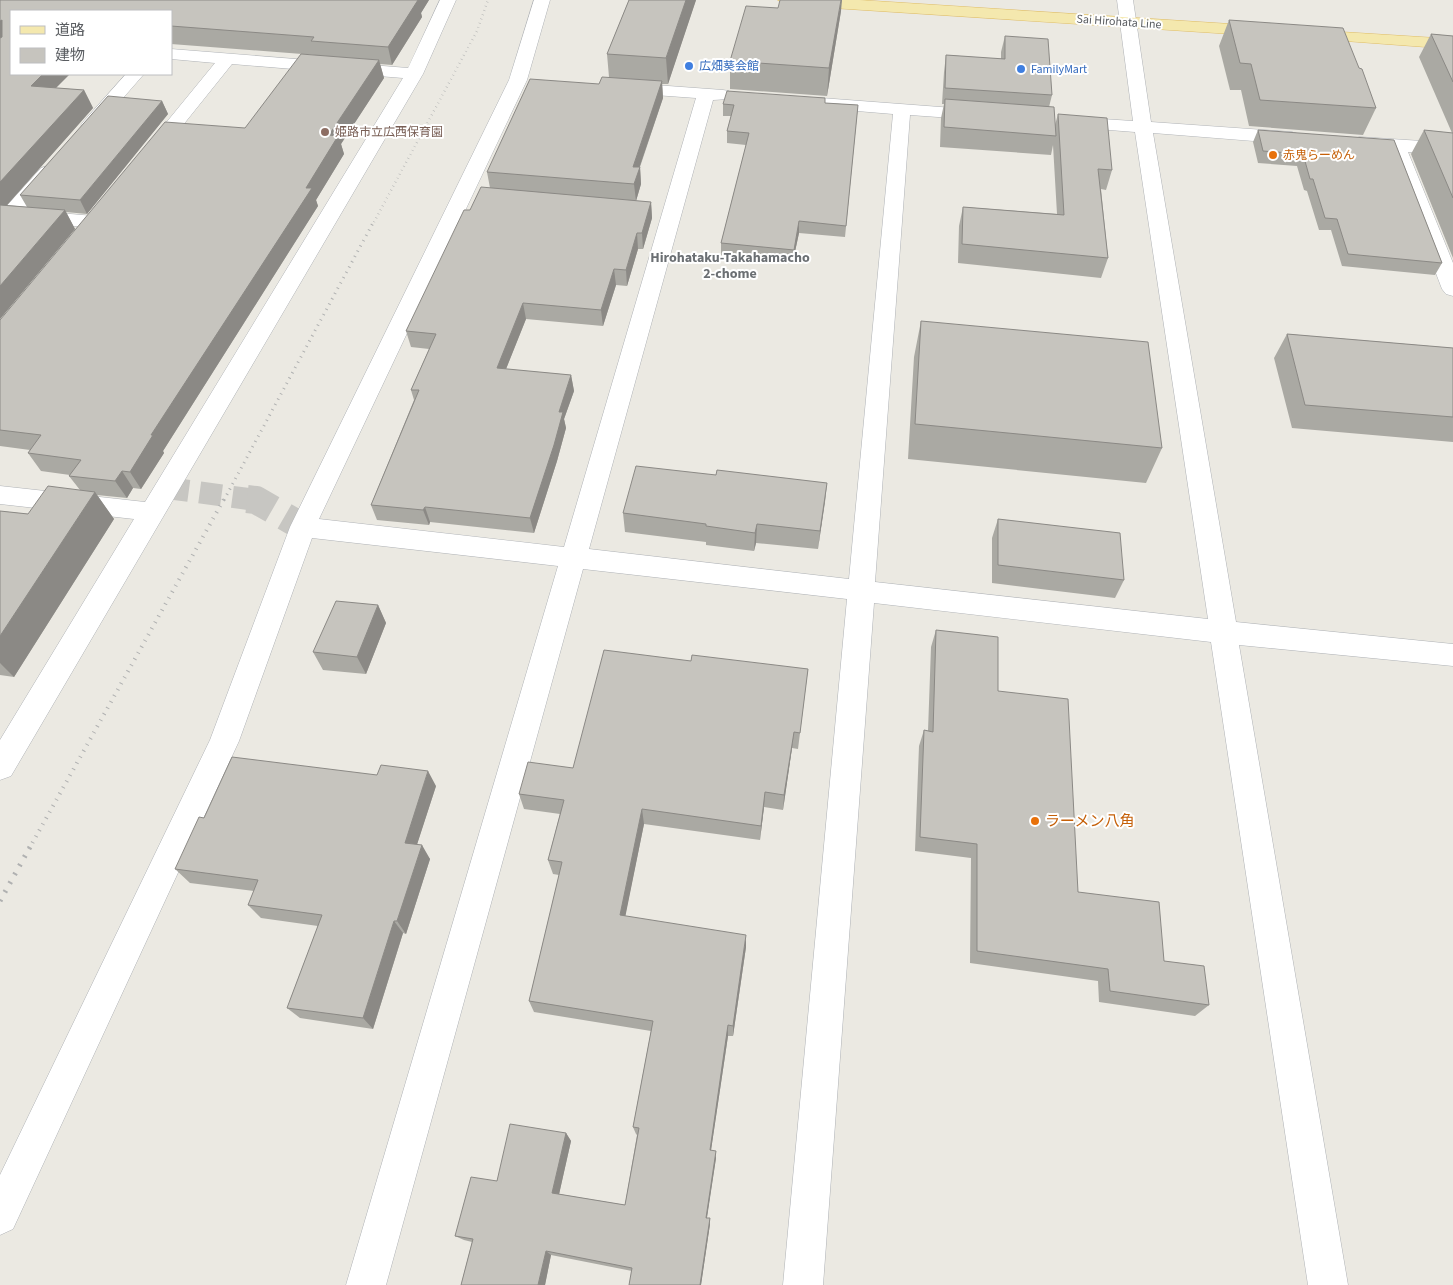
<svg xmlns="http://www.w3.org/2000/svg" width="1453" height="1285" font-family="'Source Sans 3','Noto Sans JP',sans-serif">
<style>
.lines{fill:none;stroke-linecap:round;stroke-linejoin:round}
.minor-tunnel-far1{stroke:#c7c6c2;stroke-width:22;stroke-dasharray:22 11;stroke-linecap:butt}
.minor-tunnel{stroke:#c7c6c2;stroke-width:28;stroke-dasharray:28 14;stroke-linecap:butt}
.minor-casing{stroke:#afb2b6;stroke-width:1}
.major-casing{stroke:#dfbd67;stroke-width:1}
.minor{fill:#fff;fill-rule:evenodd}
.major{fill:#f4e8ae;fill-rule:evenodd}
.rail-far3{stroke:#b0b1b1;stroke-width:2.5;stroke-dasharray:0.5 4;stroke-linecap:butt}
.rail-far2{stroke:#b0b1b1;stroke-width:3;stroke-dasharray:1 5;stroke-linecap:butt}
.rail-far1{stroke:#b0b1b1;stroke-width:4;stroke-dasharray:1 6;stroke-linecap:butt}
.rail{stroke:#b0b1b1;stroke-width:5;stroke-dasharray:2 8;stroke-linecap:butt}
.wall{fill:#aaa9a3}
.shaded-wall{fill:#8b8985}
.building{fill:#c6c4be;stroke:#8b8985}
.shop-dot{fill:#3f7fe0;stroke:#fff;stroke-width:2}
.education-dot{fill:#8d6e63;stroke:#fff;stroke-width:2}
.food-dot{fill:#e8710a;stroke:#fff;stroke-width:2}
.labels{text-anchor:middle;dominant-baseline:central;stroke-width:4;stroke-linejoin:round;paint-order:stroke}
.far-street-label{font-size:12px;fill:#5a5d61;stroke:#fff}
.far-shop-label{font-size:12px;fill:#366cbe;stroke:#fff;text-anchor:start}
.far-education-label{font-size:12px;fill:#785e54;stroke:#fff;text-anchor:start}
.far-food-label{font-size:12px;fill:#c56008;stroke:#fff;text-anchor:start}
.far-neighbourhood-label{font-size:14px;font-weight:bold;fill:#6b6f73;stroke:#fff}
.food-label{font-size:15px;fill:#c56008;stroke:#fff;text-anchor:start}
</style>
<rect width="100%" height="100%" fill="#ebe9e2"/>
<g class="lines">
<path class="minor-tunnel-far1" d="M 167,488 L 256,500"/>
<path class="minor-tunnel" d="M 247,499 L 256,500 L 303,527"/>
<g class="minor-casing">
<path id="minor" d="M 440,0 L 456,0 L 423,74 L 11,776 L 0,780 L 0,740 L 134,519 L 0,504 L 0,486 L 145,502 L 403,78 L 232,64 L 159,155 L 145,155 L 143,151 L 215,63 L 171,59 L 171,49 L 408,68 Z
M 534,0 L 550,0 L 527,80 L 319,519 L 564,547 L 696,98 L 627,93 L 621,92 L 618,88 L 621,84 L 627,83 L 723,90 L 729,91 L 732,95 L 729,99 L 713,100 L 589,549 L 849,579 L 893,114 L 821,108 L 815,107 L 812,103 L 815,99 L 821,98 L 980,110 L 986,111 L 989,115 L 986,119 L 980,120 L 910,115 L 875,582 L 1208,619 L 1135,132 L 1071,127 L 1065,126 L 1062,122 L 1065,118 L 1071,117 L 1133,121 L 1117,0 L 1133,0 L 1151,122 L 1292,132 L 1298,134 L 1301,138 L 1298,142 L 1292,144 L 1153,133 L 1236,622 L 1453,644 L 1453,666 L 1239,645 L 1348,1285 L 1308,1285 L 1211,642 L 874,603 L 823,1285 L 783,1285 L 847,599 L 583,569 L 386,1285 L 346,1285 L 558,566 L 312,538 L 239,741 L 13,1229 L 0,1235 L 0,1175 L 210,740 L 290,527 L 509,80 Z
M 126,74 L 144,74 L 96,129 L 84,129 L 81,125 L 84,121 Z
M 1360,137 L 1453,143 L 1453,155 L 1408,152 L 1453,263 L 1453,296 L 1446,294 L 1442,289 L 1389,150 L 1353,147 L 1351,143 L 1353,139 Z
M 48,166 L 55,168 L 57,172 L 24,210 L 94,216 L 101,218 L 104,222 L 101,226 L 94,228 L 2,219 L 0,214 L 2,211 L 41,168 Z"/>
</g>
<g class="major-casing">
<path id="major" d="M 778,0 L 859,0 L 1262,26 L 1270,31 L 1262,36 L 786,5 Z
M 1310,30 L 1453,39 L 1453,49 L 1304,38 L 1302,35 L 1304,32 Z"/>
</g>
<use href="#minor" class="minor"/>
<use href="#major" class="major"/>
<path class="rail-far3" d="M 374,222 L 477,31 L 488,0"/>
<path class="rail-far2" d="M 224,500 L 374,221"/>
<path class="rail-far1" d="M 29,849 L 224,499"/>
<path class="rail" d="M 0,901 L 30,847"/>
</g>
<path class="wall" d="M 0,0 L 429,0 L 421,13 L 422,17 L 392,65 L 380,64 L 384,78 L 341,144 L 344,154 L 316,200 L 318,206 L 163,451 L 164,453 L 141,489 L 133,488 L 127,498 L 97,495 L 114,519 L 14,677 L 0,675 L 0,511 L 28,514 L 80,490 L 69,476 L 70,475 L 41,471 L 28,453 L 30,450 L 0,446 L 0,320 L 245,128 L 315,55 L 171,44 L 171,11 L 11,11 L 56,88 L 84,90 L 93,108 L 7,205 L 27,207 L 20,195 L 162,101 L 168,114 L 87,214 L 66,212 L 75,229 L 0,319 Z
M 629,0 L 696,0 L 668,84 L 662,84 L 663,98 L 640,167 L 641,184 L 636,201 L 651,202 L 652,218 L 643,249 L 638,249 L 627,286 L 616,285 L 603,326 L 526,319 L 506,369 L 571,375 L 574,391 L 564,419 L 566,428 L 557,461 L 534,533 L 430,522 L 429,525 L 377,520 L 371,505 L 414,400 L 411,390 L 429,349 L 411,347 L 406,331 L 470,210 L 490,188 L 487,172 L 609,77 L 607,54 Z
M 778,8 L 841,11 L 827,96 L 730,89 L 730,61 Z
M 1229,20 L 1359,68 L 1376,108 L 1363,135 L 1249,126 L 1241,90 L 1230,90 L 1219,46 Z
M 1431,34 L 1453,36 L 1453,258 L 1411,154 L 1424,130 L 1452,133 L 1419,57 Z
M 1005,36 L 1052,95 L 1049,107 L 1055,125 L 1058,114 L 1112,170 L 1106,190 L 1101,189 L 1108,258 L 1101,278 L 958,263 L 959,226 L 963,207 L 1057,214 L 1053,145 L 1051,155 L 940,147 L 941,118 L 944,104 L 942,104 L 944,72 L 946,55 L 1001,59 L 1001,52 Z
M 825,98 L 825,103 L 858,105 L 845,237 L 799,233 L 793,261 L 721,255 L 721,243 L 746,145 L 727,143 L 727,131 L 731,116 L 723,116 L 723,104 Z
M 1258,130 L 1394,140 L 1442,263 L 1435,275 L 1342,266 L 1331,230 L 1319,230 L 1307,191 L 1304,190 L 1297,166 L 1258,163 L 1253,142 Z
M 921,321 L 1162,448 L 1146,483 L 908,459 L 914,357 Z
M 1287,334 L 1453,348 L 1453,442 L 1292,428 L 1274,358 Z
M 716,475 L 827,483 L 818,549 L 756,543 L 754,551 L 706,545 L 706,542 L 625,532 L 623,513 Z
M 998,519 L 1124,580 L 1115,598 L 992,583 L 992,538 Z
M 378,605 L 386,623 L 366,674 L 323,670 L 313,652 Z
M 936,630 L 998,691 L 1078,892 L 1164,961 L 1209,1005 L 1195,1016 L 1099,1002 L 1098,981 L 970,963 L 971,858 L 915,851 L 919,746 L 924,730 L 928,731 L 931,647 Z
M 691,661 L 808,669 L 798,749 L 792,748 L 783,810 L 764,807 L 760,840 L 644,824 L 625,916 L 746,947 L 733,1036 L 728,1036 L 711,1150 L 716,1158 L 707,1218 L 710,1218 L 710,1224 L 701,1285 L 629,1285 L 632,1271 L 551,1255 L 545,1285 L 461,1285 L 472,1242 L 464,1240 L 455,1236 L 497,1181 L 566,1133 L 571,1141 L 559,1194 L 625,1205 L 637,1135 L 636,1134 L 633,1127 L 651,1031 L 534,1012 L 529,1001 L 559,875 L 553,874 L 548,860 L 560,814 L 524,809 L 519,794 L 573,768 Z
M 436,786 L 417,844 L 430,859 L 406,934 L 403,933 L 373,1029 L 300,1018 L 287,1008 L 318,926 L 261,918 L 248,905 L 254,891 L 190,883 L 175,869 L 204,818 Z"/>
<path class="shaded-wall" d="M 415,0 L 429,0 L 421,13 L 422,17 L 392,65 L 388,47 Z
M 686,0 L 696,0 L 668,84 L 666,58 Z
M 841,0 L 842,0 L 841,11 L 827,96 L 829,68 Z
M 2,20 L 11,37 L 0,44 L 0,21 Z
M 379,60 L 384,78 L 341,144 L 344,154 L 316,200 L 318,206 L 163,451 L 164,453 L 141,489 L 130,472 L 151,435 L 306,188 L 329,135 Z
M 43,74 L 70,74 L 40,104 L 31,86 Z
M 662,81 L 663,98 L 634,183 L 633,167 Z
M 84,90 L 93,108 L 0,213 L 0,182 Z
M 162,101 L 168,114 L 87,214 L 80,200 Z
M 640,167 L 641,184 L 636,201 L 634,184 Z
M 651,202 L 652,218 L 643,249 L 642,233 Z
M 65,210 L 75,229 L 0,319 L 0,286 Z
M 799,221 L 799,233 L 793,261 L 794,250 Z
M 637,233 L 638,249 L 627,286 L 626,270 Z
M 614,269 L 616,285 L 603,326 L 601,310 Z
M 523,303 L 526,319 L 500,384 L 497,368 Z
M 571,375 L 574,391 L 564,419 L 566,428 L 557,461 L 534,533 L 530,518 L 559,412 Z
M 122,471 L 133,488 L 127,498 L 115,481 Z
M 827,483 L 825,502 L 818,549 L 820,531 Z
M 95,492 L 114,519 L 14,677 L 0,663 L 0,636 Z
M 425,507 L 430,522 L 429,525 L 423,510 Z
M 757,524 L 756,543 L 754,551 L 755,533 Z
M 378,605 L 386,623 L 366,674 L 357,657 Z
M 794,732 L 792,748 L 783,810 L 784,795 Z
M 428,771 L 436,786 L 413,857 L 405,843 Z
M 765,792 L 764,807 L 760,840 L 761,826 Z
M 642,809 L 644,824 L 623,928 L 620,915 Z
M 422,845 L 430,859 L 406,934 L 397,921 Z
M 394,921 L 403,933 L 373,1029 L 363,1018 Z
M 746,935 L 746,947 L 733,1036 L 733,1026 Z
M 728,1025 L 728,1036 L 710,1157 L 710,1150 Z
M 566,1133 L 571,1141 L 558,1199 L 552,1193 Z
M 716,1151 L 716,1158 L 706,1223 L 706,1218 Z
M 710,1218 L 710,1224 L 701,1285 L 700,1285 Z
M 546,1251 L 551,1255 L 545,1285 L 538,1285 Z"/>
<path class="building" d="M 0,0 L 418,0 L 388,47 L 311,41 L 314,37 L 171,26 L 171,11 L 11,11 L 11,74 L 43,74 L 31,86 L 84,90 L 0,182 L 0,38 L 2,37 L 2,20 L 0,21 Z
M 629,0 L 686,0 L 666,58 L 607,54 Z
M 780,0 L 841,0 L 829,68 L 730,61 L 746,6 L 778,8 Z
M 1229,20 L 1343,28 L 1359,68 L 1362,69 L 1376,108 L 1260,100 L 1251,64 L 1240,63 Z
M 1431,34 L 1453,36 L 1453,82 Z
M 1005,36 L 1048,39 L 1052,95 L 945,88 L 946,55 L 1005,59 Z
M 301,54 L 379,60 L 329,135 L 338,136 L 306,188 L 312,188 L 151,435 L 153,435 L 130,472 L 122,471 L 115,481 L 69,476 L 81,460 L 28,453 L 41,435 L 0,430 L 0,320 L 165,122 L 245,128 Z
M 602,77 L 662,81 L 633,167 L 640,167 L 634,184 L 487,172 L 530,79 L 599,84 Z
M 727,91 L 825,98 L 825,103 L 858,105 L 846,226 L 799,221 L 794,250 L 721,243 L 749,133 L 727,131 L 734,105 L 723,104 Z
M 108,96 L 162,101 L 80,200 L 20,195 Z
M 945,99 L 1054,107 L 1056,136 L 944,127 Z
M 1058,114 L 1107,118 L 1112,170 L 1098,169 L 1108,258 L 962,244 L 963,207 L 1064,215 Z
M 1258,130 L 1394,140 L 1442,263 L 1348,254 L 1337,219 L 1325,218 L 1313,179 L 1310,179 L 1303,154 L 1263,151 Z
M 1424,130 L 1453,133 L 1453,198 Z
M 481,187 L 651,202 L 642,233 L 637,233 L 626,270 L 614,269 L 601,310 L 523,303 L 497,368 L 571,375 L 559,412 L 563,412 L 554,445 L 530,518 L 425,507 L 423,510 L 371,505 L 419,390 L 411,390 L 436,334 L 406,331 L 464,210 L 470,210 Z
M 0,205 L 65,210 L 0,286 Z
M 921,321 L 1148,342 L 1162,448 L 915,424 Z
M 1287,334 L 1453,348 L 1453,417 L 1305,405 Z
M 636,466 L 716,475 L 717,470 L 827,483 L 820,531 L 757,524 L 755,533 L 706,526 L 706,524 L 623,513 Z
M 48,486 L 95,492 L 0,636 L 0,511 L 28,514 Z
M 998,519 L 1120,533 L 1124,580 L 998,565 Z
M 336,601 L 378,605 L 357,657 L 313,652 Z
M 936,630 L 998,637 L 998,691 L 1068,699 L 1078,892 L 1159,902 L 1164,961 L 1204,966 L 1209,1005 L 1110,991 L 1108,969 L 977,951 L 977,844 L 920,837 L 924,730 L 933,732 Z
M 604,650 L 691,661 L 692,655 L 808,669 L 800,733 L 794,732 L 784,795 L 765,792 L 761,826 L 642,809 L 620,915 L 746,935 L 733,1026 L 728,1025 L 710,1150 L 716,1151 L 706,1218 L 710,1218 L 700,1285 L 629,1285 L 632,1268 L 546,1251 L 538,1285 L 461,1285 L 473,1239 L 455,1236 L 471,1177 L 497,1181 L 510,1124 L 566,1133 L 552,1193 L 625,1205 L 639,1128 L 633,1127 L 653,1021 L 529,1001 L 562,862 L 548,860 L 564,800 L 519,794 L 528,762 L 573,768 Z
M 232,757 L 377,775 L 381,765 L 428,771 L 405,843 L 422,845 L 397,921 L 394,921 L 363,1018 L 287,1008 L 322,915 L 248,905 L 258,880 L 175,869 L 199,817 L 204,818 Z"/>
<g class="shop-dot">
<circle cx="689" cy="66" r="5"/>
<circle cx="1021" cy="69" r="5"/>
</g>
<circle class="education-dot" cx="325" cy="132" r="5"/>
<g class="food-dot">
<circle cx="1273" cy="155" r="5"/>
<circle cx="1035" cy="821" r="5"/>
</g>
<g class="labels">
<g class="far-street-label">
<text transform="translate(1119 22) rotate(4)">Sai Hirohata Line</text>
</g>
<g class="far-shop-label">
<text x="699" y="66">広畑葵会館</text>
<text x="1031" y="69">FamilyMart</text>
</g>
<g class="far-education-label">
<text x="335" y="132">姫路市立広西保育園</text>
</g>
<g class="far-food-label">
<text x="1283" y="155">赤鬼らーめん</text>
</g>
<g class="far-neighbourhood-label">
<text x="730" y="258">Hirohataku-Takahamacho<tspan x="730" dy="16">2-chome</tspan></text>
</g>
<g class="food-label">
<text x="1045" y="821">ラーメン八角</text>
</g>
</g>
<rect x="10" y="10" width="162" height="65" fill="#ffffff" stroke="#bdbec0"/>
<rect x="20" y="26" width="25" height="8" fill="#f4e8ae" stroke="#bdbec0"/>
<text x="55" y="35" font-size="15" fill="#5a5d61">道路</text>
<rect x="20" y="48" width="25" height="15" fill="#c6c4be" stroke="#bdbec0"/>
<text x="55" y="60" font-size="15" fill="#5a5d61">建物</text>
</svg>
